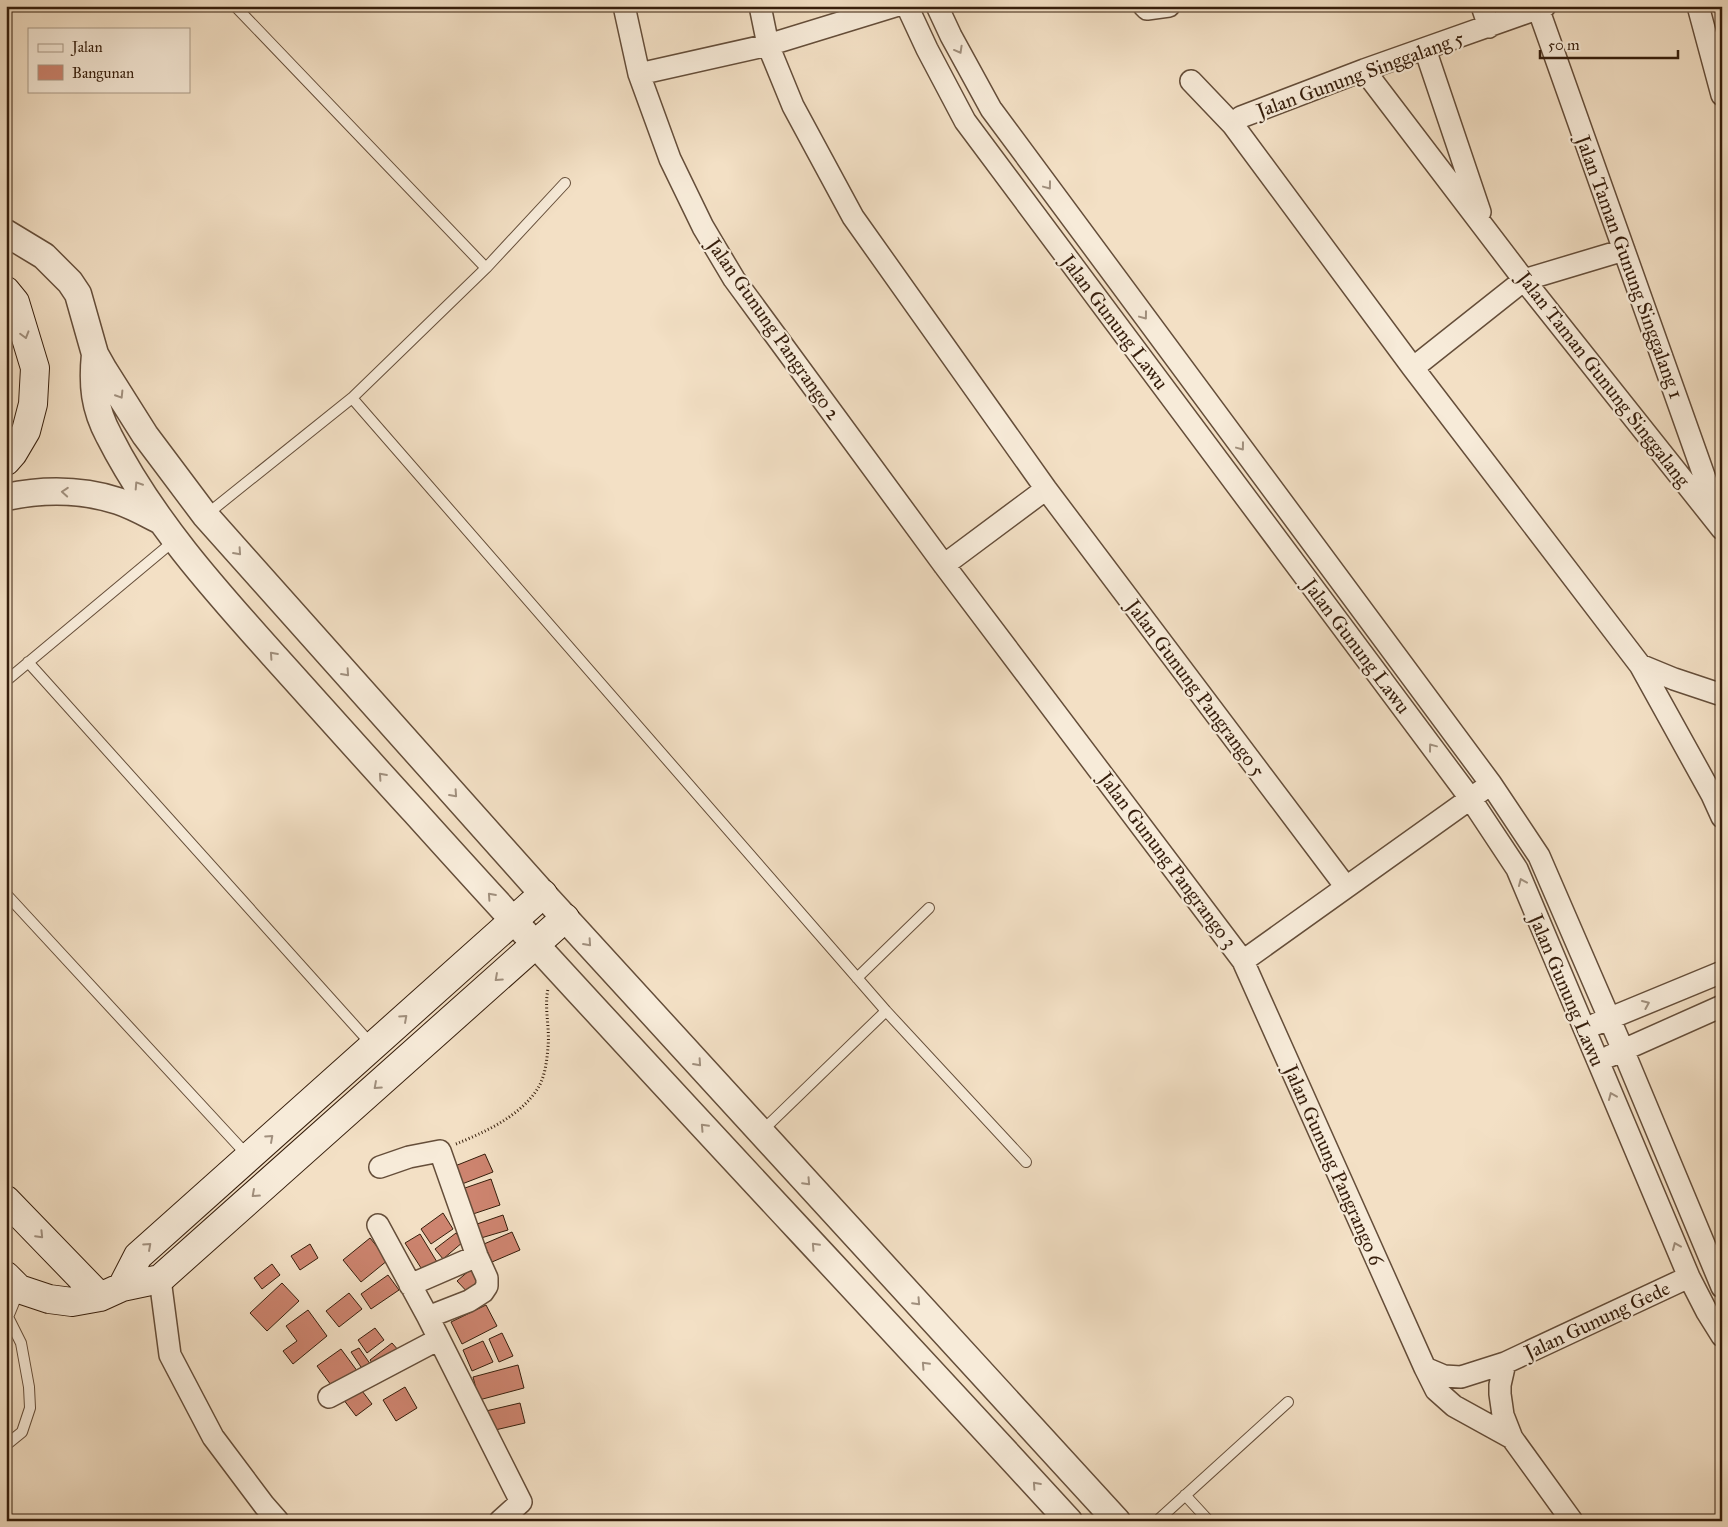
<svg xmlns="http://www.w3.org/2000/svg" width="1728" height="1527" font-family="'IM FELL Great Primer',serif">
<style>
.building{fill:#cd846f;stroke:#361e0c}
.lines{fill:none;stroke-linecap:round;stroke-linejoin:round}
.service-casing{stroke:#654e3a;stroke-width:12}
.minor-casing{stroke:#654e3a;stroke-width:24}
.tertiary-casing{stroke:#654e3a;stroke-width:29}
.secondary-casing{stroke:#361e0c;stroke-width:30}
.path{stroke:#361e0c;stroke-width:3;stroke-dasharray:1 2.5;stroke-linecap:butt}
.service{stroke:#f7ebd9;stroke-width:10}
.minor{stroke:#f7ebd9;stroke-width:21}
.tertiary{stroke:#f7ebd9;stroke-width:26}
.secondary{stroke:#f7ebd9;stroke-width:28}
.oneway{stroke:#a08f7d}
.labels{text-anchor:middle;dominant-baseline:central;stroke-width:4.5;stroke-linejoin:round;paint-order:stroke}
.street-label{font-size:20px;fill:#361e0c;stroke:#f7ebd9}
</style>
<rect width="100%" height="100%" fill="#f3e0c5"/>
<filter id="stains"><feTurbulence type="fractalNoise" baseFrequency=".004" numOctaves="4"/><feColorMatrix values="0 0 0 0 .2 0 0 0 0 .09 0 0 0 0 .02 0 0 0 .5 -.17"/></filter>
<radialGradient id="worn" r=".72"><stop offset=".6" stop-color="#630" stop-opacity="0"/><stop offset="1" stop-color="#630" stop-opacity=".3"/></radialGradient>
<path class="building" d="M 485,1154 L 493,1172 L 462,1184 L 455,1166 Z
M 491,1179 L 500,1205 L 470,1215 L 462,1189 Z
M 443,1213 L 453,1229 L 431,1244 L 421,1229 Z
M 503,1215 L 508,1230 L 481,1238 L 477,1224 Z
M 512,1232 L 520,1250 L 492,1262 L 484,1244 Z
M 456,1233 L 463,1242 L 443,1259 L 435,1249 Z
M 420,1234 L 437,1262 L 423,1271 L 405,1243 Z
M 370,1238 L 388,1260 L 361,1282 L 343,1260 Z
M 310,1244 L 318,1258 L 300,1270 L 291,1256 Z
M 272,1264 L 280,1275 L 262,1289 L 254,1278 Z
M 471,1269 L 484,1284 L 471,1296 L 457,1281 Z
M 388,1275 L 399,1290 L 371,1309 L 361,1294 Z
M 282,1283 L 299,1301 L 267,1331 L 250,1313 Z
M 349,1293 L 362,1309 L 339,1327 L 326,1311 Z
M 486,1305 L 497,1326 L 462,1344 L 451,1322 Z
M 308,1310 L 327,1336 L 293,1364 L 283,1351 L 297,1341 L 286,1326 Z
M 375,1328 L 384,1340 L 367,1353 L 358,1340 Z
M 502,1333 L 513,1356 L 499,1362 L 489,1339 Z
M 483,1341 L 493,1362 L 472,1371 L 463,1350 Z
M 392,1343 L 400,1352 L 377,1370 L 370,1360 Z
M 359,1348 L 373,1368 L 365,1373 L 351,1352 Z
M 341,1349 L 358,1372 L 334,1389 L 317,1366 Z
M 518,1365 L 524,1388 L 479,1400 L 473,1377 Z
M 356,1383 L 372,1404 L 356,1416 L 340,1395 Z
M 405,1387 L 417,1408 L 396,1421 L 383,1400 Z
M 520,1403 L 525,1423 L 491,1431 L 486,1411 Z"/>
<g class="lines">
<g class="service-casing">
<path id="service" d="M 235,6 L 486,268
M 352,398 L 486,268 L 565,183
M 206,515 L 352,398 L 886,1011 L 1026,1162
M 28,662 L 372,1045
M 6,681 L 175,540
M 6,894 L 248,1156
M 857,978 L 929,908
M 762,1131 L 886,1011
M 6,1445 L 22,1432 L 30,1408 L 29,1387 L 21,1343 L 8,1317 L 19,1290
M 1185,1495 L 1209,1521
M 1157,1521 L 1288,1402"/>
</g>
<g class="minor-casing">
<path id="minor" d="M 624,6 L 639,74 L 670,159 L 703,227 L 734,279 L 944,565 L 1243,961 L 1425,1368
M 760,6 L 768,45 L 793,106 L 853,217 L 1046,489 L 1346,887
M 907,6 L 927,49 L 965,121 L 1470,798 L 1517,869 L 1689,1277 L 1707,1312 L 1722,1336
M 937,6 L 951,36 L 991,109 L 1491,784 L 1539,856 L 1623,1050 L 1722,1287
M 1144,6 L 1147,9 L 1169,6
M 1482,6 L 1489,27
M 1698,6 L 1722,95
M 1538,8 L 1718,515
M 1425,49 L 1480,212
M 1364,70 L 1524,280 L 1722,529
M 639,74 L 768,45 L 895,6
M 1191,81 L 1233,125 L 1413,368 L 1640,665 L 1712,795 L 1722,817
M 1233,125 L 1241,117 L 1364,70 L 1545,6
M 1413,368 L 1524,280 L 1624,250
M 944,565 L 1046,489
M 1640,665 L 1674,679 L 1722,695
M 1243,961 L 1481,791
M 1596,1024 L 1722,972
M 1610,1056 L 1722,1006
M 380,1167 L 409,1157 L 440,1151 L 477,1256 L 487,1278 L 487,1286 L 483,1292 L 469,1301 L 428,1317
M 378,1225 L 428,1317 L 521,1502 L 500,1521
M 160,1279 L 170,1355 L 213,1437 L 264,1505 L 278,1521
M 410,1285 L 477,1256
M 1505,1363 L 1689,1277
M 329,1397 L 439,1339
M 1512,1438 L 1454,1406 L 1436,1390 L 1425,1368 L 1444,1376 L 1461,1377 L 1505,1363 L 1500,1385 L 1500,1394 L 1503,1415 L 1512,1438 L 1572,1521"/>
</g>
<g class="tertiary-casing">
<path id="tertiary" d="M 6,233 L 44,256 L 70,282 L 78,294 L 95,354 L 104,370 L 145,435 L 205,515 L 543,894 L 1117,1521
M 95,354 C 92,385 94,408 109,436 C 151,519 214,589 275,657 C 322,709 368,761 415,812 C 630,1051 852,1284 1069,1521
M 6,497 C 44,489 81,489 118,501 C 133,506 147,514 161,521"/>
</g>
<g class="secondary-casing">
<path id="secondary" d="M 6,291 L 15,302 L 35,368 L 33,404 L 26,431 L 13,453 L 6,461
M 6,1200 L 100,1297
M 6,1276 L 19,1289 L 49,1299 L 72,1302 L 100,1297 L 122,1287 L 160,1279 L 565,918
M 122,1287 L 138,1256 L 543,894"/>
</g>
<path class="path" d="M 456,1144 C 485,1132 521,1116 538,1088 C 545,1077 547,1060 548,1047 C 550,1028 544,1008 548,989"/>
<use href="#service" class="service"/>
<use href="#minor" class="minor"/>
<use href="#tertiary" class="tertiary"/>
<use href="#secondary" class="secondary"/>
</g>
<defs><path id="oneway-chevron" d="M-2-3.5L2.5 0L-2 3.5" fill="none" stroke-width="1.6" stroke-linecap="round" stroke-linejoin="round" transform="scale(1.25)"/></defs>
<g class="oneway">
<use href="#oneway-chevron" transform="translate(959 50) rotate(61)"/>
<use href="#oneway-chevron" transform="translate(1048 186) rotate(53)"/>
<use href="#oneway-chevron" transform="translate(1144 316) rotate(53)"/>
<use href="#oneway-chevron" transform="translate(25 335) rotate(74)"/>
<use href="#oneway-chevron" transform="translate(120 395) rotate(58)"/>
<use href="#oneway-chevron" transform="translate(1241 447) rotate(53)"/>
<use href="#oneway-chevron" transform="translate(138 485) rotate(-123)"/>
<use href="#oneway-chevron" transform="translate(65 492) rotate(-176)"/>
<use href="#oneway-chevron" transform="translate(238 552) rotate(48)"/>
<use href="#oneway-chevron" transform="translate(273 655) rotate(-132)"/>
<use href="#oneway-chevron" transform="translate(346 673) rotate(48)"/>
<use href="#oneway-chevron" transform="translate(1432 747) rotate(-127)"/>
<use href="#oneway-chevron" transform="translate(382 776) rotate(-132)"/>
<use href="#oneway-chevron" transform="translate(454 794) rotate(48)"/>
<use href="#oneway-chevron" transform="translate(1522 882) rotate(-113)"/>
<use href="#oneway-chevron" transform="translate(491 896) rotate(-132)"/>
<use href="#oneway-chevron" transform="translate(588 943) rotate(48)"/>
<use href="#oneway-chevron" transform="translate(498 978) rotate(138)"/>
<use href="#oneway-chevron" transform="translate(1646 1004) rotate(-23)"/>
<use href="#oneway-chevron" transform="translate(404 1018) rotate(-42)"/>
<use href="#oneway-chevron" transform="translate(698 1063) rotate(48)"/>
<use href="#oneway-chevron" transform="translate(377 1086) rotate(138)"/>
<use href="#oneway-chevron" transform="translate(1612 1096) rotate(-113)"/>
<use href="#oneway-chevron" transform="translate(704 1127) rotate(-133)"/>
<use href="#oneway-chevron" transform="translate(270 1138) rotate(-42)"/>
<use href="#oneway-chevron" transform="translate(807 1182) rotate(47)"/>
<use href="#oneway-chevron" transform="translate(255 1194) rotate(138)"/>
<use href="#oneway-chevron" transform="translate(40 1235) rotate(46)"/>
<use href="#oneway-chevron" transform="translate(148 1246) rotate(-42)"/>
<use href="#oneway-chevron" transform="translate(815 1246) rotate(-133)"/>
<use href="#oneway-chevron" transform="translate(1676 1246) rotate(-113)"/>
<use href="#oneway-chevron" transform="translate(917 1302) rotate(47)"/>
<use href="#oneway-chevron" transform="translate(925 1365) rotate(-133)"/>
<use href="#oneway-chevron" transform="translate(1036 1485) rotate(-132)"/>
</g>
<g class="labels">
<g class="street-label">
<text transform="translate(1360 74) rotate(-20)">Jalan Gunung Singgalang 5</text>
<text transform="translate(1630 267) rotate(70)">Jalan Taman Gunung Singgalang 1</text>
<text transform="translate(1115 322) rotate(53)">Jalan Gunung Lawu</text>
<text transform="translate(774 329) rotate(55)">Jalan Gunung Pangrango 2</text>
<text transform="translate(1604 379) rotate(52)">Jalan Taman Gunung Singgalang</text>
<text transform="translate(1357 646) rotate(53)">Jalan Gunung Lawu</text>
<text transform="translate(1196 688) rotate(53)">Jalan Gunung Pangrango 5</text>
<text transform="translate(1168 860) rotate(53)">Jalan Gunung Pangrango 3</text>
<text transform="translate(1567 990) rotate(67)">Jalan Gunung Lawu</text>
<text transform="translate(1334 1165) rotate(66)">Jalan Gunung Pangrango 6</text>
<text transform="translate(1597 1320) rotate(-25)">Jalan Gunung Gede</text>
</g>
</g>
<rect width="1728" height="1527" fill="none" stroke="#f3e0c5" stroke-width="25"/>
<rect x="8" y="8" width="1713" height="1512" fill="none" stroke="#361e0c" stroke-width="2.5"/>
<rect x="12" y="12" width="1703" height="1502" fill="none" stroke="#361e0c"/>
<rect x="28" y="28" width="162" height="65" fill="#f7ebd9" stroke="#aa9987"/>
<rect x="38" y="44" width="25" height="8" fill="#f7ebd9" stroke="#aa9987"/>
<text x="72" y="52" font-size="15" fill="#361e0c">Jalan</text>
<rect x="38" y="65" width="25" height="15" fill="#cd846f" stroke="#aa9987"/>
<text x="72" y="78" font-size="15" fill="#361e0c">Bangunan</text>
<path d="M1540 50v8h138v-8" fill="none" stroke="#361e0c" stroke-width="2.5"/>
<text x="1548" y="50" font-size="15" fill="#361e0c" stroke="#f7ebd9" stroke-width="4" paint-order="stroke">50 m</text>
<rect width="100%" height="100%" filter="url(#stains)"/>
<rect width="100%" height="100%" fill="url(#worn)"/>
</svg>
